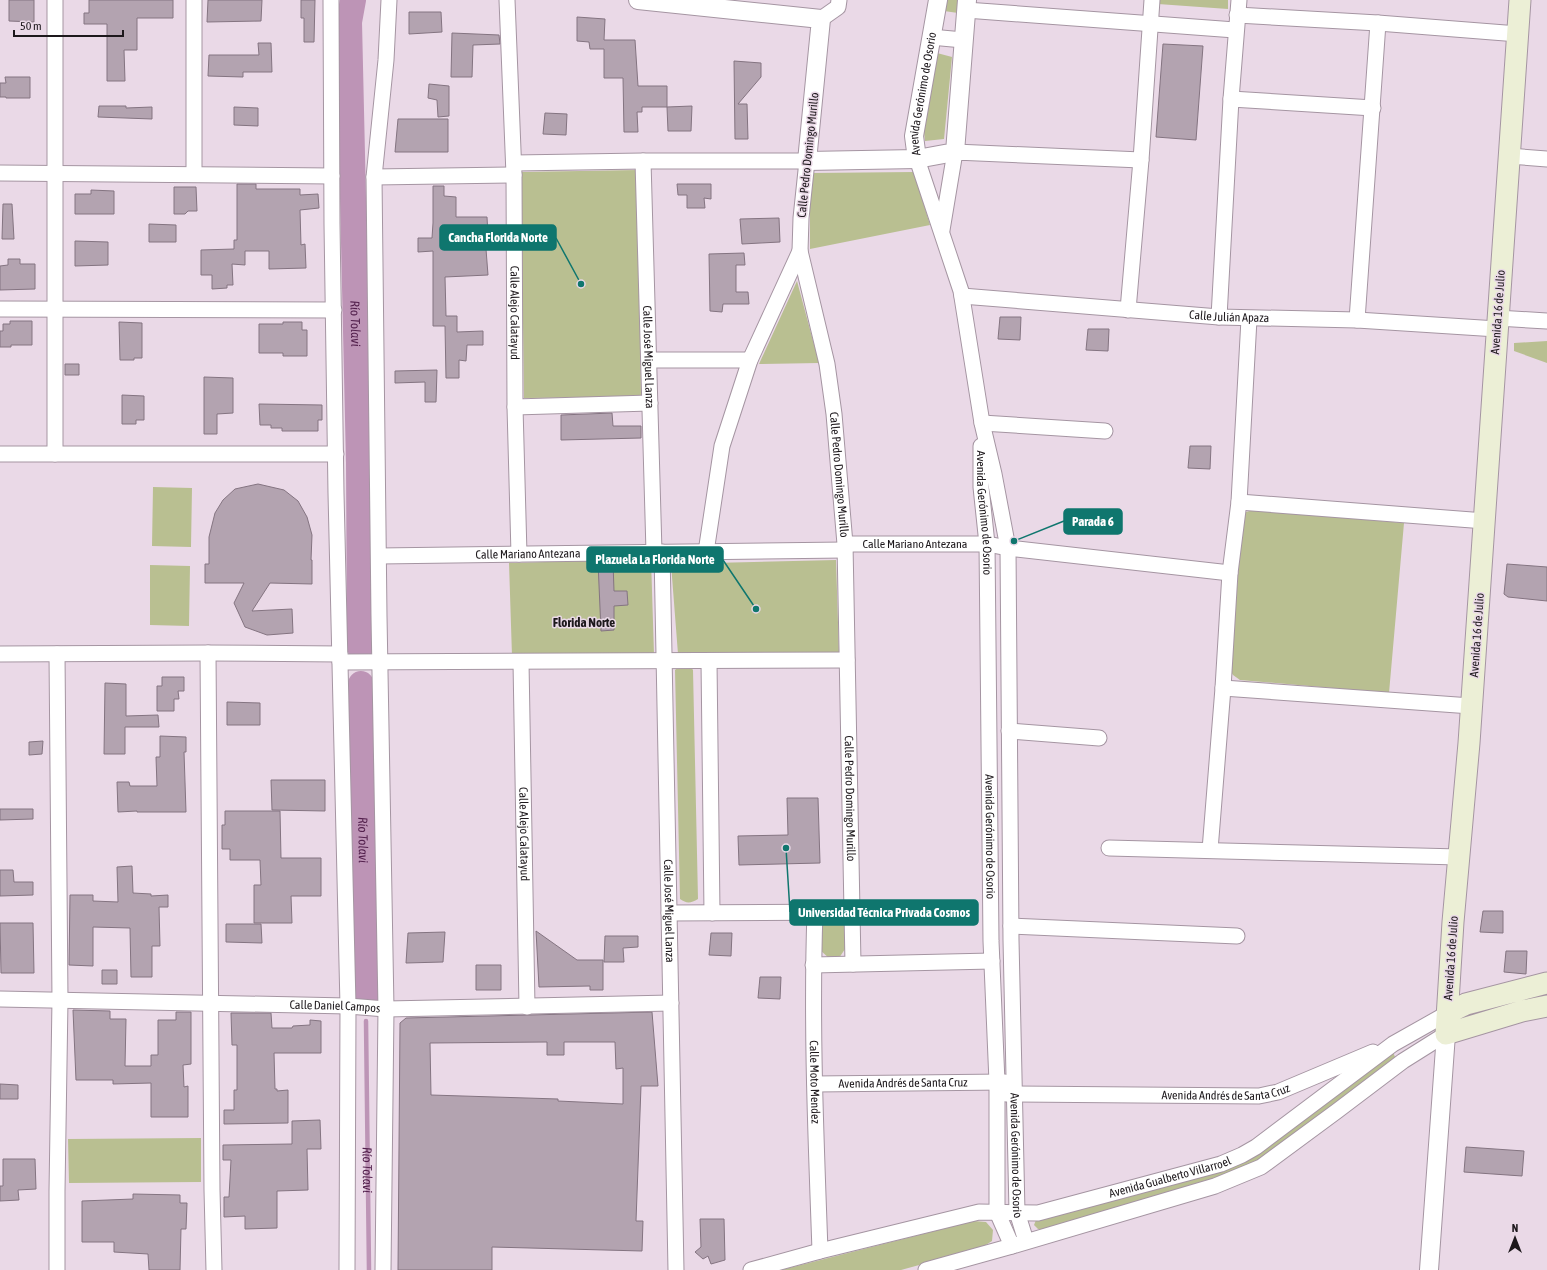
<svg xmlns="http://www.w3.org/2000/svg" width="1547" height="1270" font-family="'Asap Condensed',sans-serif">
<style>
.green{fill:#b9bf91}
.lines{fill:none;stroke-linecap:round;stroke-linejoin:round}
.stream{stroke:#bd94b6;stroke-width:4.5}
.river{stroke:#bd94b6;stroke-width:26}
.building{fill:#b3a3b0;stroke:#847481;fill-rule:evenodd}
.minor-casing{stroke:#a595a2;stroke-width:17}
.tertiary-casing{stroke:#a595a2;stroke-width:20}
.secondary-casing{stroke:#a595a2;stroke-width:23}
.minor{stroke:#fff;stroke-width:15}
.tertiary{stroke:#fff;stroke-width:18}
.secondary{stroke:#ecefd6;stroke-width:21}
.labels{text-anchor:middle;dominant-baseline:central;stroke-width:3;stroke-linejoin:round;paint-order:stroke}
.street-label{font-size:12px;fill:#1d181c;stroke:#ead9e7}
.water-label{font-size:13px;font-style:italic;fill:#53204d;stroke:#ead9e7}
.neighbourhood-label{font-size:13px;font-weight:bold;fill:#1d181c;stroke:#ead9e7}
.leader{fill:none;stroke:#0f766e;stroke-width:1.5}
.callout-dot{fill:#0f766e;stroke:#ead9e7;stroke-width:1.5}
.callout{fill:#0f766e;stroke:#0f766e;stroke-width:1.5}
.callout-label{font-size:13px;text-anchor:middle;font-weight:bold;fill:#fff}
</style>
<rect width="100%" height="100%" fill="#ead9e7"/>
<path class="green" d="M 946,0 L 958,0 L 958,13 L 944,11 Z
M 1158,0 L 1228,0 L 1228,9 L 1158,4 Z
M 937,53 L 952,57 L 944,139 L 925,141 L 924,132 Z
M 638,170 L 641,397 L 524,398 L 521,172 Z
M 914,172 L 930,225 L 810,249 L 810,191 L 812,173 Z
M 797,281 L 819,363 L 759,364 Z
M 1547,341 L 1547,363 L 1514,351 L 1514,343 Z
M 153,487 L 192,488 L 191,547 L 152,546 Z
M 1253,510 L 1404,523 L 1389,693 L 1240,680 L 1233,675 L 1230,670 L 1243,516 L 1246,512 Z
M 651,559 L 654,654 L 512,656 L 509,563 Z
M 836,560 L 839,654 L 678,654 L 671,564 Z
M 150,565 L 190,566 L 189,626 L 150,625 Z
M 689,665 L 693,670 L 698,899 C 691,903 687,904 680,899 L 675,670 L 680,666 Z
M 824,919 L 839,919 L 844,922 L 847,929 L 847,946 L 839,958 L 831,960 L 819,949 L 819,925 Z
M 1393,1052 L 1395,1057 L 1265,1157 L 1230,1173 L 1045,1229 L 1038,1229 L 1034,1225 L 1036,1220 L 1222,1170 Z
M 201,1138 L 201,1182 L 69,1183 L 68,1139 Z
M 974,1221 L 986,1222 L 993,1230 L 992,1241 L 981,1248 L 901,1270 L 781,1270 Z"/>
<g class="lines">
<path class="stream" id="s1" d="M 366,1021 L 369,1270"/>
<g class="river">
<path id="s2" d="M 353,0 L 349,22 L 359,463 L 360,647"/>
<path id="s3" d="M 361,684 L 366,997"/>
</g>
</g>
<path class="building" d="M 9,0 L 34,0 L 34,22 L 9,21 Z
M 89,0 L 173,0 L 173,18 L 137,18 L 137,50 L 124,50 L 125,81 L 107,81 L 107,24 L 84,24 L 84,13 L 89,13 Z
M 208,0 L 262,0 L 261,21 L 207,22 Z
M 301,0 L 315,0 L 314,42 L 304,42 L 304,18 L 301,18 Z
M 409,12 L 441,12 L 442,32 L 409,34 Z
M 577,17 L 605,19 L 604,40 L 635,40 L 638,86 L 667,86 L 667,107 L 642,107 L 642,112 L 637,112 L 638,132 L 624,132 L 623,78 L 604,78 L 604,49 L 590,49 L 589,42 L 577,41 Z
M 452,33 L 499,35 L 500,44 L 473,45 L 472,77 L 451,77 Z
M 258,43 L 271,43 L 272,72 L 243,72 L 243,77 L 208,76 L 209,55 L 259,55 Z
M 1163,44 L 1203,46 L 1196,140 L 1156,137 Z
M 734,61 L 761,63 L 761,77 L 738,104 L 747,104 L 748,139 L 735,139 Z
M 5,77 L 30,77 L 30,98 L 6,98 L 6,97 L 0,97 L 0,83 L 6,83 Z
M 429,84 L 449,86 L 449,116 L 438,117 L 437,100 L 428,98 Z
M 99,106 L 126,106 L 126,108 L 152,107 L 152,119 L 98,117 Z
M 692,106 L 691,131 L 668,131 L 667,107 Z
M 234,107 L 258,108 L 258,126 L 234,125 Z
M 545,113 L 567,114 L 566,135 L 543,134 Z
M 398,119 L 448,119 L 448,152 L 395,152 Z
M 237,184 L 256,184 L 256,189 L 300,189 L 300,195 L 318,194 L 319,208 L 300,210 L 301,245 L 305,244 L 306,268 L 269,269 L 269,251 L 245,251 L 245,265 L 232,264 L 233,285 L 227,285 L 227,288 L 212,289 L 212,275 L 201,275 L 201,250 L 234,249 L 234,240 L 237,240 Z
M 677,184 L 711,184 L 711,199 L 704,198 L 705,208 L 687,208 L 687,195 L 678,195 Z
M 433,186 L 444,186 L 444,196 L 456,197 L 456,217 L 487,217 L 488,236 L 502,236 L 502,248 L 486,249 L 488,275 L 445,277 L 446,316 L 457,316 L 457,332 L 483,331 L 483,345 L 467,345 L 466,361 L 459,360 L 459,378 L 446,378 L 445,326 L 433,326 L 433,251 L 418,252 L 418,238 L 432,238 L 433,223 Z
M 174,187 L 196,187 L 197,211 L 188,211 L 185,214 L 174,214 Z
M 91,190 L 114,191 L 114,214 L 75,214 L 75,194 L 91,194 Z
M 3,204 L 12,204 L 14,239 L 2,239 Z
M 779,218 L 780,242 L 742,244 L 740,219 Z
M 149,224 L 176,225 L 176,242 L 149,242 Z
M 75,241 L 108,242 L 108,265 L 75,266 Z
M 744,253 L 745,265 L 736,265 L 736,292 L 748,292 L 749,304 L 723,304 L 722,312 L 710,311 L 709,254 Z
M 8,259 L 20,259 L 20,264 L 35,264 L 35,289 L 0,290 L 0,266 L 8,265 Z
M 1000,317 L 1021,317 L 1020,340 L 998,339 Z
M 10,321 L 32,321 L 32,345 L 11,345 L 11,347 L 0,347 L 0,331 L 3,331 L 3,324 L 10,324 Z
M 119,322 L 142,323 L 142,358 L 134,358 L 134,360 L 120,360 Z
M 283,322 L 302,322 L 302,330 L 307,330 L 307,356 L 283,356 L 283,353 L 259,353 L 259,324 L 283,324 Z
M 1088,329 L 1109,329 L 1108,351 L 1086,350 Z
M 65,364 L 79,364 L 79,375 L 65,375 Z
M 437,370 L 436,402 L 425,402 L 425,382 L 395,383 L 395,371 Z
M 204,377 L 233,378 L 233,413 L 217,414 L 217,434 L 204,434 Z
M 122,395 L 144,396 L 144,420 L 136,420 L 136,424 L 122,424 Z
M 259,404 L 322,405 L 322,420 L 318,420 L 318,431 L 282,431 L 282,428 L 271,428 L 271,425 L 260,425 Z
M 612,413 L 613,426 L 641,426 L 641,438 L 561,440 L 561,415 Z
M 1190,446 L 1211,446 L 1210,469 L 1188,468 Z
M 258,484 L 284,490 L 298,501 L 307,517 L 312,535 L 311,560 L 312,560 L 312,584 L 270,583 L 252,611 L 292,609 L 293,633 L 267,635 L 245,627 L 234,603 L 244,583 L 205,583 L 205,564 L 209,564 L 209,537 L 215,513 L 223,500 L 235,489 Z
M 598,562 L 613,562 L 614,591 L 627,591 L 628,605 L 614,606 L 614,630 L 601,631 Z
M 1507,564 L 1547,567 L 1547,601 L 1508,597 L 1504,594 Z
M 162,677 L 184,677 L 184,691 L 178,691 L 179,699 L 174,699 L 174,711 L 157,711 L 157,686 L 162,686 Z
M 105,683 L 126,684 L 126,716 L 158,715 L 159,727 L 125,727 L 125,754 L 104,754 Z
M 227,702 L 260,703 L 260,725 L 227,725 Z
M 160,736 L 186,737 L 186,752 L 184,752 L 186,812 L 137,812 L 137,811 L 118,812 L 117,782 L 129,782 L 130,786 L 157,786 L 156,757 L 160,757 Z
M 43,741 L 42,754 L 29,755 L 29,742 Z
M 271,780 L 325,780 L 325,811 L 272,810 Z
M 787,798 L 818,798 L 820,863 L 739,865 L 738,836 L 788,835 Z
M 0,809 L 33,809 L 33,819 L 0,820 Z
M 225,811 L 280,811 L 281,858 L 321,858 L 321,896 L 291,896 L 292,923 L 254,923 L 254,885 L 261,885 L 260,860 L 230,860 L 230,849 L 222,849 L 222,825 L 225,825 Z
M 132,866 L 133,893 L 151,894 L 151,896 L 168,895 L 168,907 L 159,907 L 160,946 L 152,946 L 152,977 L 131,977 L 130,928 L 93,927 L 93,966 L 69,965 L 70,895 L 93,895 L 93,901 L 118,902 L 117,867 Z
M 0,870 L 13,870 L 14,882 L 33,882 L 33,895 L 0,896 Z
M 1483,911 L 1503,911 L 1503,933 L 1480,932 Z
M 0,923 L 33,923 L 34,973 L 1,973 Z
M 226,924 L 261,924 L 262,943 L 226,942 Z
M 536,931 L 577,960 L 603,960 L 603,990 L 590,990 L 590,986 L 539,987 Z
M 445,932 L 443,962 L 406,963 L 408,933 Z
M 711,933 L 732,933 L 731,956 L 709,955 Z
M 605,936 L 638,936 L 638,947 L 623,948 L 624,962 L 604,962 Z
M 1506,951 L 1527,951 L 1526,974 L 1504,972 Z
M 476,965 L 501,965 L 501,990 L 476,990 Z
M 102,970 L 117,970 L 117,984 L 102,984 Z
M 760,977 L 781,977 L 780,999 L 758,998 Z
M 73,1010 L 110,1011 L 110,1019 L 126,1019 L 125,1066 L 151,1066 L 151,1055 L 158,1055 L 158,1020 L 176,1020 L 176,1012 L 191,1012 L 191,1064 L 183,1065 L 184,1087 L 188,1086 L 188,1117 L 151,1117 L 151,1083 L 113,1084 L 113,1080 L 76,1080 Z
M 652,1012 L 658,1086 L 641,1086 L 636,1221 L 643,1221 L 642,1251 L 492,1247 L 492,1270 L 398,1270 L 400,1023 L 406,1018 ZM 547,1042 L 547,1055 L 564,1055 L 564,1042 L 615,1042 L 616,1069 L 623,1068 L 623,1104 L 558,1101 L 558,1099 L 431,1095 L 430,1043 Z
M 231,1013 L 271,1013 L 272,1028 L 292,1028 L 293,1026 L 310,1025 L 310,1020 L 321,1021 L 321,1053 L 274,1053 L 275,1089 L 277,1089 L 277,1091 L 288,1090 L 288,1123 L 224,1124 L 224,1110 L 234,1110 L 234,1090 L 237,1090 L 237,1045 L 232,1045 Z
M 0,1084 L 18,1085 L 18,1099 L 0,1099 Z
M 320,1120 L 321,1149 L 307,1149 L 308,1190 L 277,1191 L 277,1228 L 245,1229 L 245,1216 L 224,1217 L 224,1197 L 229,1197 L 231,1160 L 223,1160 L 223,1145 L 292,1144 L 292,1121 Z
M 1466,1147 L 1524,1151 L 1522,1176 L 1464,1172 Z
M 3,1159 L 35,1159 L 36,1189 L 18,1190 L 19,1200 L 0,1201 L 0,1186 L 3,1186 Z
M 133,1194 L 180,1195 L 180,1203 L 187,1203 L 186,1229 L 181,1229 L 180,1270 L 149,1270 L 148,1254 L 114,1252 L 114,1242 L 82,1242 L 82,1201 L 133,1199 Z
M 700,1219 L 724,1219 L 725,1260 L 711,1264 L 708,1256 L 703,1259 L 695,1252 L 701,1247 Z"/>
<g class="lines">
<g class="minor-casing">
<g id="minor">
<path d="M 331,0 L 332,224 L 336,493 L 348,1006 L 347,1270"/>
<path id="s4" d="M 507,0 L 514,175 L 515,407 L 519,554"/>
<path d="M 966,10 L 1235,30"/>
<path d="M 1237,15 L 1378,23 L 1518,34"/>
<path d="M 821,19 L 838,7 L 839,0"/>
<path d="M 931,37 L 963,40"/>
<path d="M 1231,99 L 1373,108"/>
<path d="M 1509,156 L 1547,159"/>
<path id="s5" d="M 917,159 L 961,291 L 982,423 L 994,474 L 1008,548 L 1011,940 L 1017,1212 L 1026,1241"/>
<path id="s6" d="M 643,161 L 654,552"/>
<path id="s7" d="M 514,163 L 643,161 L 807,161 L 801,218 L 800,251 L 827,364 L 834,414 L 845,544 L 853,964"/>
<path d="M 0,173 L 332,176"/>
<path d="M 194,174 L 194,0"/>
<path d="M 374,177 L 514,175"/>
<path d="M 942,230 L 955,152 L 1141,160"/>
<path id="s8" d="M 962,296 L 1219,317 L 1357,320 L 1497,329"/>
<path d="M 0,309 L 334,310"/>
<path d="M 1128,310 L 1141,160 L 1152,0"/>
<path d="M 1219,317 L 1231,99 L 1239,0"/>
<path d="M 1497,318 L 1547,321"/>
<path d="M 1357,320 L 1378,23"/>
<path d="M 649,360 L 750,360"/>
<path d="M 515,407 L 650,403"/>
<path d="M 982,423 L 1105,431"/>
<path id="s9" d="M 981,446 L 981,487 L 987,544 L 991,941 L 997,1082 L 997,1212 L 1012,1246"/>
<path d="M 0,454 L 336,454"/>
<path d="M 55,454 L 55,0"/>
<path d="M 1239,502 L 1485,521"/>
<path id="s10" d="M 845,544 L 987,544 L 1008,548 L 1230,573"/>
<path id="s11" d="M 662,552 L 676,1270"/>
<path d="M 706,552 L 722,446 L 750,360 L 800,251"/>
<path id="s12" d="M 379,556 L 845,550"/>
<path d="M 208,653 L 212,1190 L 214,1270"/>
<path d="M 0,654 L 208,653 L 340,654"/>
<path d="M 57,654 L 60,1000 L 57,1191 L 57,1270"/>
<path d="M 709,661 L 712,913"/>
<path d="M 340,662 L 847,660"/>
<path id="s13" d="M 521,662 L 527,1007"/>
<path d="M 1223,688 L 1471,706"/>
<path d="M 1009,731 L 1099,738"/>
<path d="M 1109,848 L 1459,857"/>
<path d="M 1210,850 L 1223,688 L 1230,573 L 1239,502 L 1249,319"/>
<path id="s14" d="M 815,912 C 811,1025 816,1138 820,1251"/>
<path d="M 669,913 L 853,912"/>
<path d="M 1011,926 L 1237,936"/>
<path d="M 813,965 L 992,961"/>
<path id="s15" d="M 0,999 L 348,1006 L 386,1009 L 671,1003"/>
<path id="s16" d="M 815,1084 L 1005,1082"/>
<path id="s17" d="M 1006,1094 L 1259,1096 L 1278,1092 L 1373,1052"/>
<path d="M 383,1270 L 386,1009 L 379,616 L 374,177 L 386,60 L 389,0"/>
<path id="s18" d="M 751,1270 L 820,1251 L 979,1212 L 1038,1213 L 1221,1164 L 1242,1155 L 1256,1147 L 1393,1044 L 1448,1013"/>
<path d="M 926,1270 L 1012,1246 L 1215,1186 L 1261,1167 L 1337,1111 L 1403,1061 L 1446,1034"/>
</g>
</g>
<g class="tertiary-casing">
<g id="tertiary">
<path d="M 638,0 L 821,19 L 807,161 L 917,159 L 955,152 L 967,0"/>
<path id="s19" d="M 917,159 L 914,136 L 938,0"/>
<path d="M 1429,1270 L 1446,1034"/>
</g>
</g>
<g class="secondary-casing">
<path id="secondary" d="M 1520,0 L 1469,743 L 1453,922 L 1446,1034 L 1522,1011 L 1547,1006
M 1448,1013 L 1466,1004 L 1547,983"/>
</g>
<use href="#minor" class="minor"/>
<use href="#tertiary" class="tertiary"/>
<use href="#secondary" class="secondary"/>
</g>
<g class="labels">
<g class="street-label">
<text stroke="none"><textPath href="#s19" startOffset="66">Avenida Gerónimo de Osorio</textPath></text>
<text transform="translate(808 155) rotate(-84)">Calle Pedro Domingo Murillo</text>
<text transform="translate(1498 312) rotate(-86)">Avenida 16 de Julio</text>
<text stroke="none"><textPath href="#s4" startOffset="313">Calle Alejo Calatayud</textPath></text>
<text stroke="none"><textPath href="#s8" startOffset="268">Calle Julián Apaza</textPath></text>
<text stroke="none"><textPath href="#s6" startOffset="196">Calle José Miguel Lanza</textPath></text>
<text stroke="none"><textPath href="#s7" startOffset="611">Calle Pedro Domingo Murillo</textPath></text>
<text stroke="none"><textPath href="#s9" startOffset="67">Avenida Gerónimo de Osorio</textPath></text>
<text stroke="none"><textPath href="#s10" startOffset="70">Calle Mariano Antezana</textPath></text>
<text stroke="none"><textPath href="#s12" startOffset="149">Calle Mariano Antezana</textPath></text>
<text transform="translate(1477 635) rotate(-86)">Avenida 16 de Julio</text>
<text stroke="none"><textPath href="#s7" startOffset="935">Calle Pedro Domingo Murillo</textPath></text>
<text stroke="none"><textPath href="#s13" startOffset="172">Calle Alejo Calatayud</textPath></text>
<text stroke="none"><textPath href="#s9" startOffset="391">Avenida Gerónimo de Osorio</textPath></text>
<text stroke="none"><textPath href="#s11" startOffset="359">Calle José Miguel Lanza</textPath></text>
<text transform="translate(1451 958) rotate(-86)">Avenida 16 de Julio</text>
<text stroke="none"><textPath href="#s15" startOffset="335">Calle Daniel Campos</textPath></text>
<text stroke="none"><textPath href="#s14" startOffset="170">Calle Moto Mendez</textPath></text>
<text stroke="none"><textPath href="#s16" startOffset="88">Avenida Andrés de Santa Cruz</textPath></text>
<text stroke="none"><textPath href="#s17" startOffset="220">Avenida Andrés de Santa Cruz</textPath></text>
<text stroke="none"><textPath href="#s5" startOffset="1008">Avenida Gerónimo de Osorio</textPath></text>
<text stroke="none"><textPath href="#s18" startOffset="431">Avenida Gualberto Villarroel</textPath></text>
</g>
<g class="water-label">
<text stroke="none"><textPath href="#s2" startOffset="324">Río Tolavi</textPath></text>
<text stroke="none"><textPath href="#s3" startOffset="156">Río Tolavi</textPath></text>
<text stroke="none"><textPath href="#s1" startOffset="149">Río Tolavi</textPath></text>
</g>
<g class="neighbourhood-label">
<text x="584" y="622">Florida Norte</text>
</g>
</g>
<path class="leader" d="M581 284L556 238M1014 541L1064 521M756 609L723 560M786 848L790 912"/>
<g class="callout-dot">
<circle cx="581" cy="284" r="4"/>
<circle cx="1014" cy="541" r="4"/>
<circle cx="756" cy="609" r="4"/>
<circle cx="786" cy="848" r="4"/>
</g>
<g class="callout">
<rect x="440" y="225" width="116" height="25" rx="4"/>
<rect x="1064" y="509" width="58" height="25" rx="4"/>
<rect x="587" y="547" width="136" height="25" rx="4"/>
<rect x="790" y="900" width="188" height="25" rx="4"/>
</g>
<g class="callout-label">
<text x="498" y="242">Cancha Florida Norte</text>
<text x="1093" y="526">Parada 6</text>
<text x="655" y="564">Plazuela La Florida Norte</text>
<text x="884" y="917">Universidad Técnica Privada Cosmos</text>
</g>
<g transform="translate(1515 1238)" stroke="#ead9e7" stroke-width="3" paint-order="stroke">
<path d="M0-3L7 15L0 10L-7 15Z" fill="#1d181c"/>
<text y="-6" font-size="11" font-weight="bold" text-anchor="middle" fill="#1d181c">N</text>
</g>
<path d="M14 30v6h109v-6" fill="none" stroke="#1d181c" stroke-width="2"/>
<text x="20" y="30" font-size="12" fill="#1d181c" stroke="#ead9e7" stroke-width="3" paint-order="stroke">50 m</text>
</svg>
